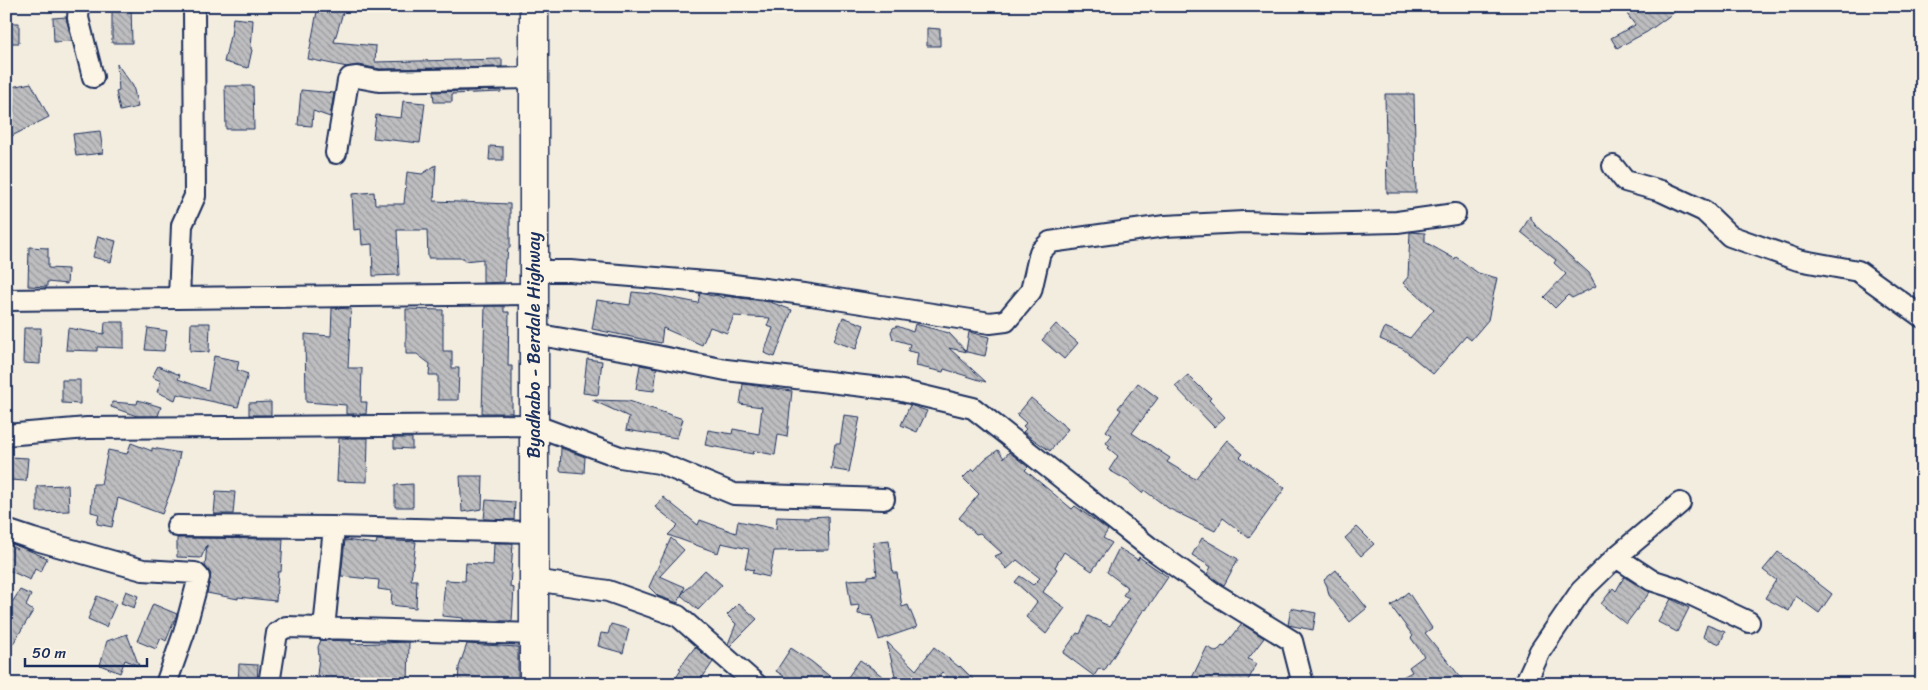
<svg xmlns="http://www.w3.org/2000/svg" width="1928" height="690" font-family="Sriracha,sans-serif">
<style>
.building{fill:url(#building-back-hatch);stroke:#1b2f5e}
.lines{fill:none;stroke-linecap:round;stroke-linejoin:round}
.minor-casing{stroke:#1b2f5e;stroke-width:24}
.primary-casing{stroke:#1b2f5e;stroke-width:31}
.minor{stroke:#fcf5e5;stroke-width:20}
.primary{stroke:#fcf5e5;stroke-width:28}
.labels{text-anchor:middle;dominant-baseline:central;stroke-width:5;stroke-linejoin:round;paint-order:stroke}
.street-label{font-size:18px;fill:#1b2f5e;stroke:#fcf5e5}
</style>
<defs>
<pattern id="building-back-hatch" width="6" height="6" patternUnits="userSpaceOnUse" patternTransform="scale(1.25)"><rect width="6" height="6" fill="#bebec0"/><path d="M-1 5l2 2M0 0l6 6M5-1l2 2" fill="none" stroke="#9a9b9f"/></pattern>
</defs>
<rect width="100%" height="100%" fill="#f3ede0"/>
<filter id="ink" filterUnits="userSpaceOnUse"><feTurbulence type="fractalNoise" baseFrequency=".02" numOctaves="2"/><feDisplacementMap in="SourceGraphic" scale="10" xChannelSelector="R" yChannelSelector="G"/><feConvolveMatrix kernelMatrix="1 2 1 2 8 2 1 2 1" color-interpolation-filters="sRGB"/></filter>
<g filter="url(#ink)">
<path class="building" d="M 112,6 L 131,6 L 132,43 L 112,43 Z
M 318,6 L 345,6 L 334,42 L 376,46 L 375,62 L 502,59 L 502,67 L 380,69 L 359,65 L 347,67 L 308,59 Z
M 1638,6 L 1683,6 L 1647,32 L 1617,48 L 1611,38 L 1635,25 L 1627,14 Z
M 66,17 L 72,41 L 54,42 L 53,18 Z
M 233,18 L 253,20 L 251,49 L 252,50 L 248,68 L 224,62 L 230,36 L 231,36 Z
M 6,23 L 19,23 L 19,43 L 7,43 Z
M 927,28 L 940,29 L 940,46 L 927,46 Z
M 117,64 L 133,86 L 138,107 L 120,111 L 116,92 L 119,91 Z
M 31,83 L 49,117 L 6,139 L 6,112 L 14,111 L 11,87 Z
M 225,86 L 253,86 L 254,129 L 226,129 Z
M 301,90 L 334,93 L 330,117 L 313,111 L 312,126 L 298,125 Z
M 501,90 L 501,92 L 452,94 L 452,102 L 434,102 L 433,92 Z
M 1385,94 L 1414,94 L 1416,193 L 1387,193 Z
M 403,101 L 425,103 L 420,143 L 373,138 L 376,115 L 401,118 Z
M 100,131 L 103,153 L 76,156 L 73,134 Z
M 490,146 L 503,147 L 503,160 L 489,160 Z
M 436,165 L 434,201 L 510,204 L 510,248 L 508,248 L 507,259 L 505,259 L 504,282 L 483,283 L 483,259 L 464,261 L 464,258 L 428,258 L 427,230 L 397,230 L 399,275 L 373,276 L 372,244 L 362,245 L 361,229 L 354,230 L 352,194 L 374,192 L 375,204 L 404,204 L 407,172 L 422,174 Z
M 1530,216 L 1535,225 L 1589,273 L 1596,286 L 1572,298 L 1568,295 L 1555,308 L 1544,297 L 1566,274 L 1554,263 L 1556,260 L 1521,232 Z
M 1410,232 L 1425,233 L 1425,242 L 1455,259 L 1456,257 L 1478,273 L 1497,278 L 1488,320 L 1471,340 L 1466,336 L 1433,374 L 1403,349 L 1380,339 L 1385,327 L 1410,338 L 1434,309 L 1403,283 L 1408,277 Z
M 98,236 L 116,241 L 111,262 L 93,257 Z
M 29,247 L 48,248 L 48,268 L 68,269 L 67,284 L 47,282 L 47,287 L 28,286 Z
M 632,292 L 653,294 L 698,303 L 700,293 L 713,296 L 716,295 L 724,298 L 725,296 L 770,302 L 792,310 L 775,357 L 764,353 L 773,328 L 767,326 L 770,318 L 734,316 L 727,333 L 710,327 L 702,345 L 663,328 L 661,343 L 592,329 L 597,300 L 630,305 Z
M 485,306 L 504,306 L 504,312 L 509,312 L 508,366 L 512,366 L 512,413 L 482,413 Z
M 332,308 L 351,309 L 348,368 L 362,368 L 361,402 L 367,402 L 366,414 L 346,414 L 346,405 L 306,402 L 305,334 L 331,336 Z
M 406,309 L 443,310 L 443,351 L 452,351 L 452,368 L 459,368 L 458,400 L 438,400 L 438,375 L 429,375 L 430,364 L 417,354 L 406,354 Z
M 843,317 L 864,325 L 856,349 L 834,341 Z
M 105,322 L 124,322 L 124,348 L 97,347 L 97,351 L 66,350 L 68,328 L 104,334 Z
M 191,323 L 210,323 L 209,352 L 190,351 Z
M 915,324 L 949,333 L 966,351 L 969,332 L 989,337 L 985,356 L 949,348 L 986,382 L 944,369 L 943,372 L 916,366 L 918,353 L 908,351 L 910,344 L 893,339 L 891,332 L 893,328 L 897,326 L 913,332 Z
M 1056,324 L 1078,343 L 1064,359 L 1042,340 Z
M 24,328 L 41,328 L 40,364 L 23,363 Z
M 148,328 L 167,331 L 164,351 L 145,350 Z
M 214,356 L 239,361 L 237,370 L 248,374 L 238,407 L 177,394 L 175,400 L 157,392 L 161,381 L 152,377 L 158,366 L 180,375 L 178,379 L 208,390 Z
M 587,359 L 602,361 L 598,395 L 583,393 Z
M 640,365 L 657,368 L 654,391 L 636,389 Z
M 1188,375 L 1211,398 L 1209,400 L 1225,417 L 1214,427 L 1175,386 Z
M 62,380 L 80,380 L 80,404 L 62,403 Z
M 1138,383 L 1158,398 L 1132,433 L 1170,458 L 1167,462 L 1195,479 L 1227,440 L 1243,454 L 1240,457 L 1285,488 L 1249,538 L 1223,518 L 1215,531 L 1168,508 L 1144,490 L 1142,493 L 1128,481 L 1109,470 L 1118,456 L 1108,448 L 1110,446 L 1106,443 L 1112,435 L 1106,431 L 1121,410 L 1118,408 Z
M 743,384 L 792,391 L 787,437 L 778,435 L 775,455 L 754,451 L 753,454 L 705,445 L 708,430 L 732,434 L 733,429 L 759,434 L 762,407 L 740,404 Z
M 1031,398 L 1068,429 L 1050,451 L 1023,432 L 1026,429 L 1023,426 L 1026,423 L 1017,415 Z
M 138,400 L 161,407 L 158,416 L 137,416 L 111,407 L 112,402 L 137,404 Z
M 592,400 L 629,401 L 683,419 L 677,438 L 626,430 L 629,417 Z
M 271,402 L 271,415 L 249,415 L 249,403 Z
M 910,405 L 927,411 L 917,432 L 901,425 Z
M 844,415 L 860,417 L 849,472 L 831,469 L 835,444 L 840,444 Z
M 339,438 L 368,438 L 367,482 L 337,481 Z
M 394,438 L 412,438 L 412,449 L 394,448 Z
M 131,443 L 152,451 L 152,448 L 180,453 L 174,482 L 162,514 L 118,498 L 112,527 L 97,524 L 99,514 L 91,512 L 93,484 L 101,484 L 108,450 L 127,454 Z
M 561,448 L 585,457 L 584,473 L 560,471 Z
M 998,450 L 1004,458 L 1009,452 L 1028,467 L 1025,470 L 1072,509 L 1075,506 L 1108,530 L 1103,538 L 1112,543 L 1092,571 L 1064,552 L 1055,567 L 1057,569 L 1043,592 L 1065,608 L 1046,634 L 1026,617 L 1037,602 L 1015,582 L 1020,576 L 1033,585 L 1040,578 L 1017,560 L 1007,569 L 995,556 L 1002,553 L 980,533 L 976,534 L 959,518 L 979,494 L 963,478 L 972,469 L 974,471 L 985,459 Z
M 10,457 L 28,458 L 26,481 L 9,480 Z
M 460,476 L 483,476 L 482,509 L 462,512 Z
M 413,484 L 413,507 L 395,507 L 395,485 Z
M 68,485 L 69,511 L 37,512 L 37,486 Z
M 216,491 L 235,492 L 233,514 L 214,514 Z
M 663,497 L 698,525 L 700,520 L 736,533 L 738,521 L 776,529 L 777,517 L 809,518 L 809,517 L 828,516 L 829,550 L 774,551 L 769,577 L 752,573 L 754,570 L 745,568 L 749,549 L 721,543 L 718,553 L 668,535 L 678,525 L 655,507 Z
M 486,500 L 515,502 L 514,520 L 484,519 Z
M 1357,527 L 1374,544 L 1361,556 L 1345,538 Z
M 177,538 L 283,539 L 281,572 L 278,572 L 276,601 L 238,597 L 238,599 L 207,593 L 211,574 L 205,566 L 207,545 L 201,558 L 177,557 Z
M 671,538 L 684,550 L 660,576 L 685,587 L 678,603 L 658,596 L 649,587 Z
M 1202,538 L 1238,559 L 1224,585 L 1207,574 L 1211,567 L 1192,555 Z
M 345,540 L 376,544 L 377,540 L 416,542 L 411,580 L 417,580 L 416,608 L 391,605 L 392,591 L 378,589 L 379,580 L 341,576 Z
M 889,540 L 893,573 L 897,573 L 902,607 L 908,605 L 917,627 L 879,640 L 872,616 L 858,614 L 859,605 L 851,606 L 847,580 L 868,579 L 868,576 L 877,575 L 873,542 Z
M 6,543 L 17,549 L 18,546 L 47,558 L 41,572 L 35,569 L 30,580 L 6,569 Z
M 494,543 L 513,543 L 510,587 L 514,588 L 512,621 L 463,620 L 463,618 L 442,616 L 445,580 L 465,581 L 466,563 L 493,565 Z
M 1119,548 L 1138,560 L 1139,557 L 1168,577 L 1146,610 L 1144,609 L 1104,671 L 1099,668 L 1094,676 L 1063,653 L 1077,633 L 1080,634 L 1088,616 L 1110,626 L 1129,598 L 1123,595 L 1128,588 L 1107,572 Z
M 1778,552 L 1832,594 L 1819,613 L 1796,596 L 1789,611 L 1765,598 L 1776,580 L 1763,570 Z
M 705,570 L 722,585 L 698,610 L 681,595 Z
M 1336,570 L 1367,608 L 1350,622 L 1329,595 L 1327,586 L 1324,580 Z
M 1624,577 L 1650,592 L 1626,624 L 1601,604 L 1613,588 L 1616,591 Z
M 20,590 L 31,595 L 26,606 L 33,611 L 6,655 L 6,612 Z
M 126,591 L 138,596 L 134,608 L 121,603 Z
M 1408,592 L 1432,628 L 1425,633 L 1466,684 L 1389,684 L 1412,672 L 1409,667 L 1424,656 L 1411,638 L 1413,636 L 1391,606 Z
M 97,596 L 116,604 L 106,627 L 88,619 Z
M 1671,599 L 1689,608 L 1677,632 L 1658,622 Z
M 739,603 L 757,619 L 730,646 L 728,644 L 736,624 L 727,615 Z
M 153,604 L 177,614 L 166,641 L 161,638 L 156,649 L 137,641 Z
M 1291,608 L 1316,613 L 1313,630 L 1288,625 Z
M 611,624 L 629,629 L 623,653 L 598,646 L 601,633 L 608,634 Z
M 1242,624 L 1264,638 L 1248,659 L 1257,664 L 1246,684 L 1189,684 L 1207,647 L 1217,652 L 1222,646 L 1224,647 Z
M 1707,625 L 1725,632 L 1720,644 L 1703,637 Z
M 127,634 L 139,666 L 125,660 L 120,673 L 100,665 L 107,641 Z
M 321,640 L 351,641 L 351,644 L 409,642 L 408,684 L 316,684 L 319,657 L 318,647 Z
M 887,642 L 916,670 L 934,647 L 959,667 L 960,666 L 978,684 L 954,684 L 942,672 L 933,684 L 897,684 Z
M 467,644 L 518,647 L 518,684 L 458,684 L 459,667 Z
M 695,647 L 713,662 L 698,684 L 672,684 L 681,670 L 679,669 Z
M 791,648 L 812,662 L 839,684 L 796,684 L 776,671 Z
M 860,660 L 873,669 L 892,684 L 843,684 Z
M 239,664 L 258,665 L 257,684 L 238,684 Z"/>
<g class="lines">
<g class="minor-casing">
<path id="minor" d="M 79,6 L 78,18 L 93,77
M 336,153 L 348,81 L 350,78 L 357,77 L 379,81 L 533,78
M 1613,166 L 1625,181 L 1661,191 L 1704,211 L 1730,236 L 1798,260 L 1858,271 L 1922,317
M 534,271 L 570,271 L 718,283 L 811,295 L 990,323 L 1006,321 L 1031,291 L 1040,252 L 1050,242 L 1165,226 L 1244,222 L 1307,224 L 1397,222 L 1455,214
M 179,298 L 182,225 L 195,196 L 194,6
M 6,300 L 534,294
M 534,334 L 632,351 L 726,370 L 898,390 L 973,408 L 1149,547 L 1212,592 L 1292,641 L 1303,684
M 6,435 L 87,428 L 534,425 L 620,457 L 659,463 L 734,494 L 884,499
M 177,526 L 334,527 L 534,532
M 6,530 L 33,539 L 143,570 L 195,573 L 199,577 L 184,633 L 166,684
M 1616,557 L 1651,580 L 1679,589 L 1749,622
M 534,580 L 608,591 L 678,616 L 756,684
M 324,629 L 334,527
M 269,684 L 277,633 L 286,627 L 534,634
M 1525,684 L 1540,651 L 1581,591 L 1616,557 L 1680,503"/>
</g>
<g class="primary-casing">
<path id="primary" d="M 534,684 L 534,6"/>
</g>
<use href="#minor" class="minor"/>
<use href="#primary" class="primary"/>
</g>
</g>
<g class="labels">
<g class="street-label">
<text transform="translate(534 345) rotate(-90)">Byadhabo - Berdale Highway</text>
</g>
</g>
<rect width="1928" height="690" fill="none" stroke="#fcf5e5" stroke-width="25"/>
<rect x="12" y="12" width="1903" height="665" fill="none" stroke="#1b2f5e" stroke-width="2" filter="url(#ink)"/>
<path d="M25 658v8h122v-8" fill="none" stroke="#1b2f5e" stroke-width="2.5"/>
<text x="32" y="658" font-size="15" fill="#1b2f5e" stroke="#fcf5e5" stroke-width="4" paint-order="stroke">50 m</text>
</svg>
